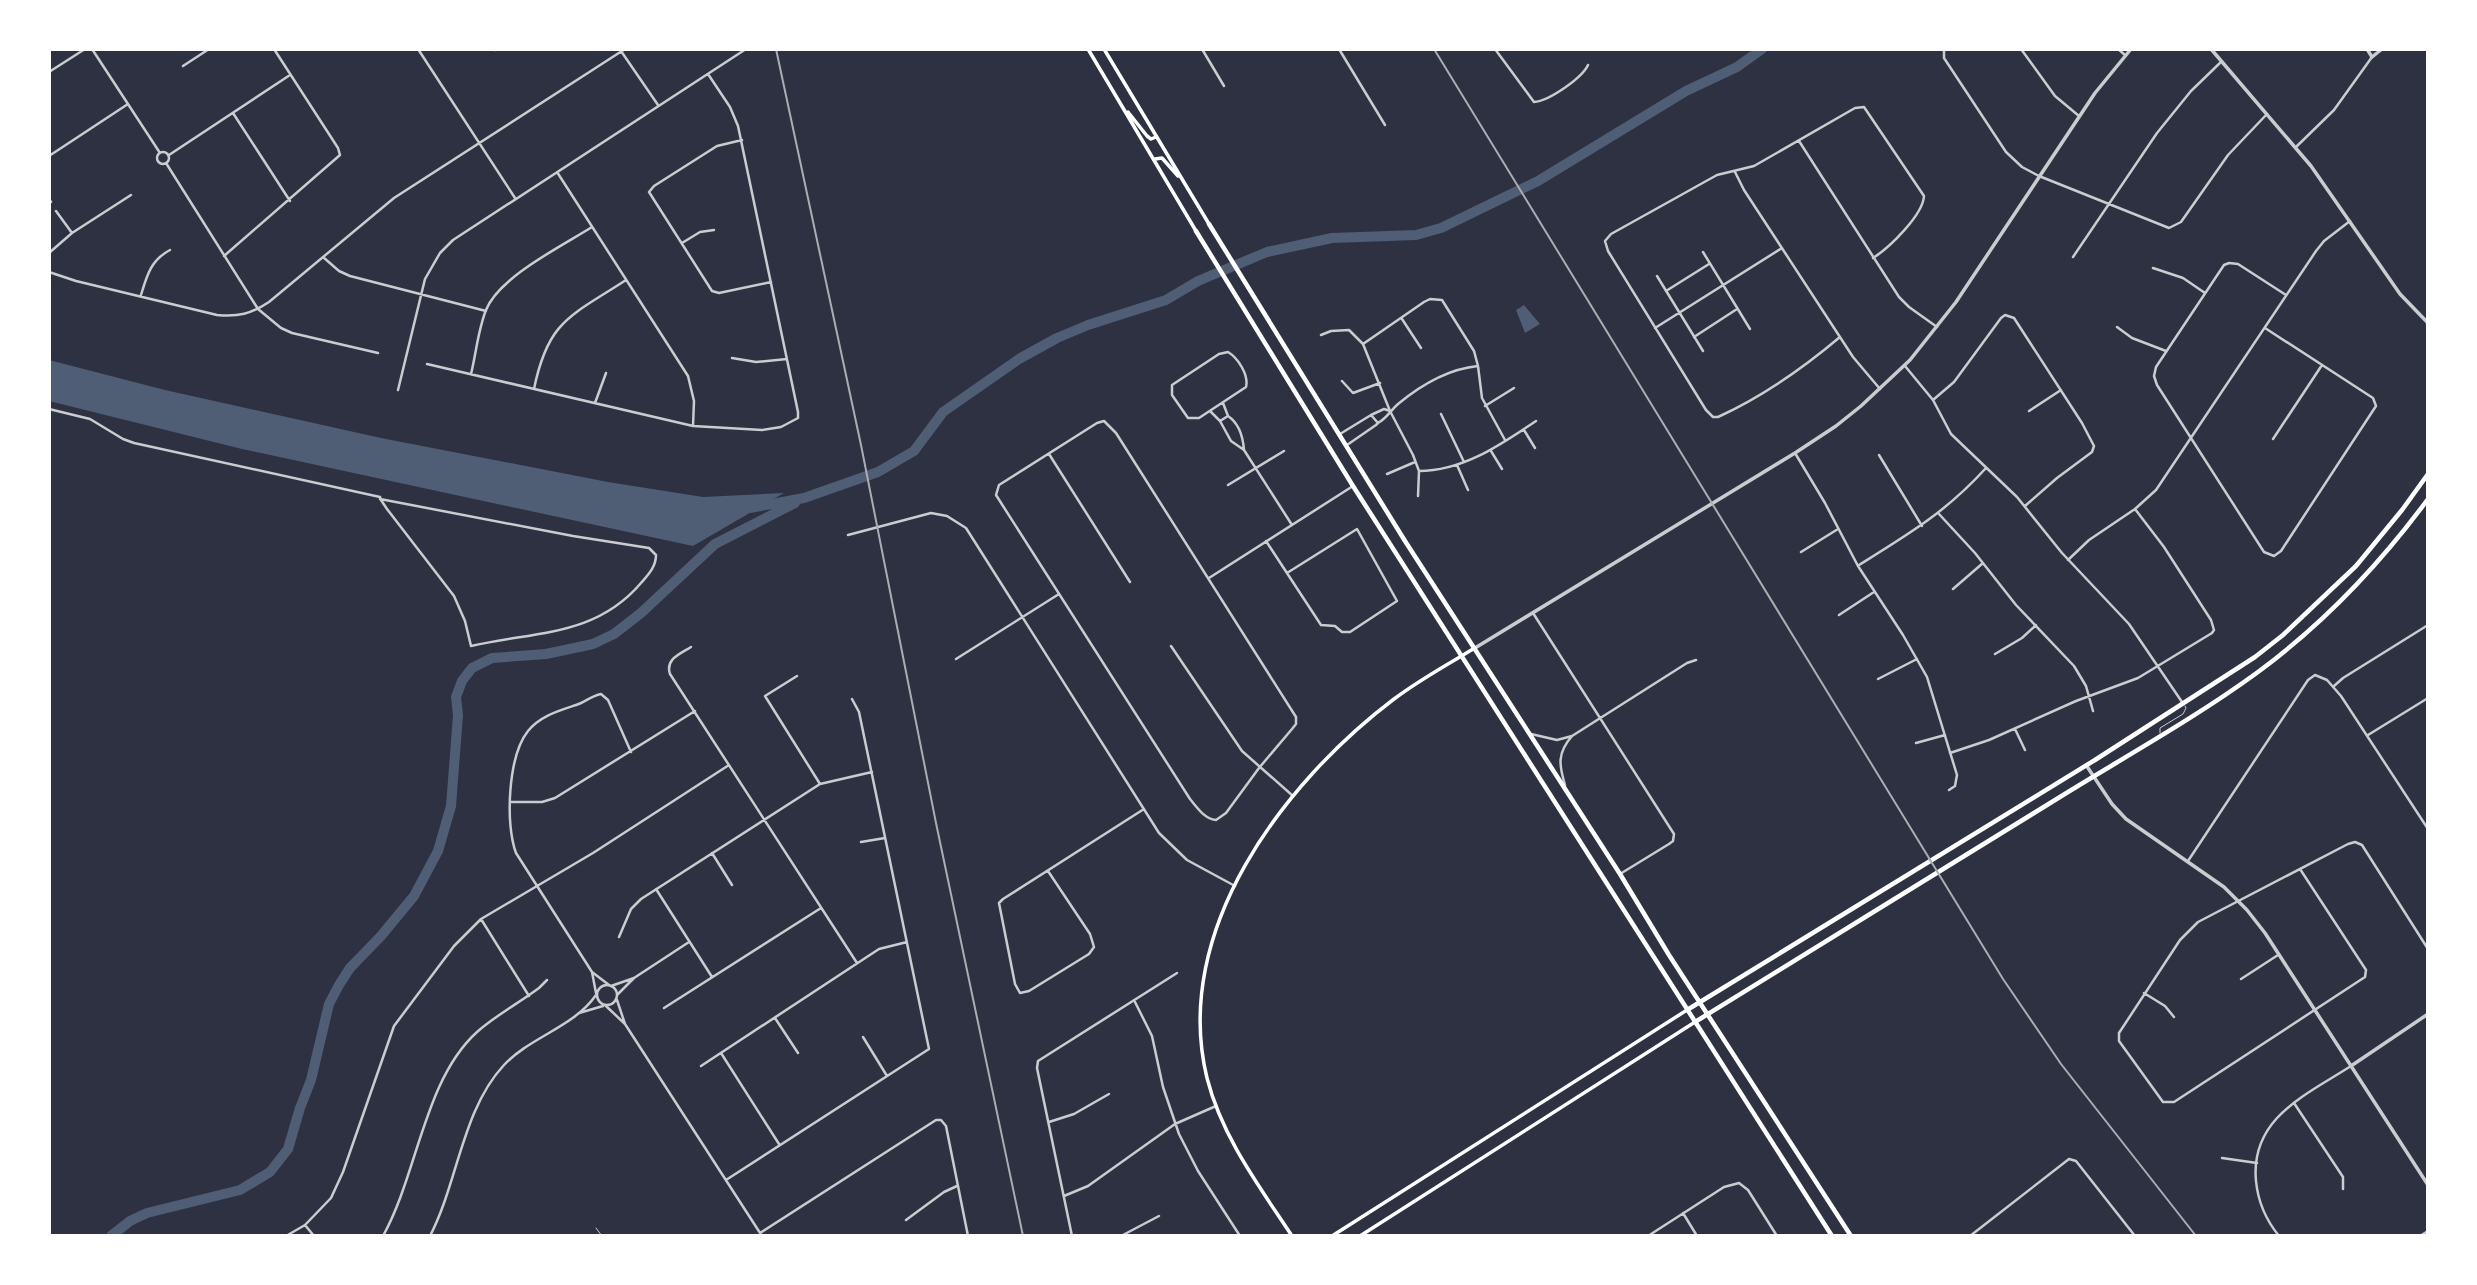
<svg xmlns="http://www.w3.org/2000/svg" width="2477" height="1285" font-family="'PT Sans Narrow',sans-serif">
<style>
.water{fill:#4f5d75}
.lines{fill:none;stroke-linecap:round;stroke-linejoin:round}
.river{stroke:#4f5d75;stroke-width:10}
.service{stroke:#caccd0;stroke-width:1}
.minor{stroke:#caccd0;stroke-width:2.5}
.tertiary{stroke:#caccd0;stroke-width:3.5}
.secondary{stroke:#fff;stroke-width:3.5}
.primary{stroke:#fff;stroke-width:4.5}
.rail{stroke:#abadb3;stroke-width:2}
</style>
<rect width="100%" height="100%" fill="#2d3142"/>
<path class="water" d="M 1524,305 L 1540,324 L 1525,333 L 1516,310 Z
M 49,360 L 165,390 L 381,438 L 608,482 L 703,497 L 784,493 L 693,546 L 242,449 L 49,401 Z"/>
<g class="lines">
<path class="river" d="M 750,508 L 804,498 L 878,472 L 914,451 L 943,412 L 1019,359 L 1057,338 L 1088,325 L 1166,300 L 1198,281 L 1267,252 L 1332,238 L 1416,235 L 1441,228 L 1538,181 L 1686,91 L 1737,67 L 1762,49
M 111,1236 L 130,1221 L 147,1213 L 240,1190 L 270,1172 L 288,1149 L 300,1108 L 311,1080 L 329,1004 L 339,985 L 350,968 L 381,936 L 414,896 L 438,851 L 451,806 L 458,715 L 456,697 L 462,681 L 472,668 L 492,658 L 546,654 L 593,644 L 614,634 L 641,613 L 715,544 L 795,503"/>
<path class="service" d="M 2160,733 L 2160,728 L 2183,714 L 2186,708 L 2185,706
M 596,1228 L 602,1236"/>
<path class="minor" d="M 92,49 L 160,153
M 418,49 L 515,198
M 495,49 L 495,50
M 1202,49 L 1224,86
M 1339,49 L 1385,125
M 1495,49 L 1534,102 C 1549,101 1582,78 1588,65
M 1944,49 L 1944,58 L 2006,152 L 2022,167 L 2039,176 L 2169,228 L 2181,222 L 2228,155 L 2267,114
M 2021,49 L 2055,96 L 2079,116
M 2118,49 L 2125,55
M 621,51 L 658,105
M 183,66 L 209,49
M 49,72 L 85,49
M 233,113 L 290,201
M 742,140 L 717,146 L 654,186 L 649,192 L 712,291 L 719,293 L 771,282
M 1799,141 L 1899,297 L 1909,307 L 1937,327
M 2296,147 L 2334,110 L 2372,57
M157 158a6 6 0 1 1 12 0a6 6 0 1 1-12 0Z
M 169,155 L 290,75
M 49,156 L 128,104
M 166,163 L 258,309 L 281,328 L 292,333 L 378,353
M 557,172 L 688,376 L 694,401 L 693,426
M 1735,172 L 1744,190 L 1853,357 L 1880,389
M 49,199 L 51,202
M 56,211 L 72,233
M 682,243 L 700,232 L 714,230
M 1703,252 L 1750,329
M 49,253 L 72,233 L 131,195
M 224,256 L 340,155 L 338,148 L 274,49
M 323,257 L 339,271 L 350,276 L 486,311
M 2073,257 L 2157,133 L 2191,91 L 2222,61
M 2153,268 L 2183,278 L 2205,293
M 49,272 L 76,281 L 217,315 C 238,317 251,314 269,302 L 394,198 L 625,49
M 1657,276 L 1703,351
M 1666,291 L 1709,264
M 141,295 C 147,275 151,260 170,250
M 1402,319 L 1421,348
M 2117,327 L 2132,338 L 2166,351
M 1655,328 L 1782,248
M 2265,328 L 2373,398 L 2376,406 L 2281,551 L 2274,556 L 2264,552 L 2157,385 L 2154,376 L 2156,367 L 2224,265 L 2229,263 L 2238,264 L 2286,295
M 1321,335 L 1331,331 L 1349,330 L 1363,344 L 1390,411 L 1413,455 L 1419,471 L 1418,496
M 1694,337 L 1737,309
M 1840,337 C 1802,369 1764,396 1718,417 L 1713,417 L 1706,410 L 1608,251 L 1605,241 L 1611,234 L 1717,175 L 1754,166 L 1855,108 L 1864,107 L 1924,196 C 1923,215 1889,248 1873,258
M 1363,344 L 1424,302 L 1430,299 L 1442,300 L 1474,351 L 1478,366 L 1482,398 L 1505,440
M 1228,352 C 1238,358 1249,375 1246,387 L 1199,418 L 1188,418 L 1172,395 L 1172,385 L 1219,354 Z
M 732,358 L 756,362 L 787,359
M 427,364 L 693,426 L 762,430 L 781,427 L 798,418 L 798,412 L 738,126 L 730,107 L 708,74
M 1905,366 L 1933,400 L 1951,434 L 2017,497 L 2062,553 L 2129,624 L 2182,702
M 471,374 C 476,354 478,330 486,310 C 499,277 562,246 592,227
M 1342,381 L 1353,393 L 1380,383
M 534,389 C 548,320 571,316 626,280
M 398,390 L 425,279 L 440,253 L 453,240 L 746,49
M 1933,400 L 1954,382 L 2001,318 L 2005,315 L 2014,318 L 2082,423 L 2094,446 L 2092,452 L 2057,478 L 2025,506
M 595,403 L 606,373
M 1223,403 L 1228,416
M 1485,406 L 1514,388
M 49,409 L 90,419 L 123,439 L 134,443 L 380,497 L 381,500 L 387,509 L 454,596 L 465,621 L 471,646 C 535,631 595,637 641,583 C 648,575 656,567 656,555 L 649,548 L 573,536 L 380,499
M 1210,411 L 1220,421
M 2029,411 L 2061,390
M 1441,414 L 1464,462
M 1371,415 L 1384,409 L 1390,411
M 1104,421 L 1116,433 L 1296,717 L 1296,724 L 1292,729 L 1259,768 L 1226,813 L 1216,820 C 1205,819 1197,808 1190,799 L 996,495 L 999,485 L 1097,423 Z
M 1378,423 C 1387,418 1390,411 1398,404 C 1421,385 1447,369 1478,366
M 1524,430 L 1535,448
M 1340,434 L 1371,415 L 1378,423 L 1376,425 L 1347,445
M 2273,439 L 2322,365
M 1244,450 C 1243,437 1240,424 1228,416 L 1220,421 L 1231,441 L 1244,450 L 1292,525
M 1491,451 L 1502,469
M 1795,453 L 1825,503 L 1858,566 L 1903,635 L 1927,677 L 1957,775 L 1955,786 L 1949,790
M 1049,454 L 1130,582
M 1879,455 L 1922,526
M 1457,465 L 1468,490
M 1419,471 C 1463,471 1500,445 1536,421
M 1387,474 L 1415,462
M 1228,485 L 1284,451
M 1939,514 L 1975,553 L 2016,605 L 2074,666 L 2086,686 L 2093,711
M 848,535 L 931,513 L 947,516 L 966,528 L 1159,833 L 1187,860 L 1235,886
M 1266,541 L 1321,625 L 1335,626 L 1342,632 L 1350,632 L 1397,601 L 1357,529 L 1287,573
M 1801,552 L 1838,529
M 2068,560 L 2089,540 L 2135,509 L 2156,490 L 2316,251 L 2324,241 L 2350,221
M 1859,565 C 1909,534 1946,512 1986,468
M 1209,578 L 1353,486
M 1953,589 L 1983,563
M 1533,613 L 1674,834 L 1673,841 L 1669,844 L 1620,874
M 1839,615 L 1874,592
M 1171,646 L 1242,751 L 1293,796
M 691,647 C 680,654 665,659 670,674 L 857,963
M 1995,654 L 2022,638 L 2036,625
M 956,659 L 1059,594
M 797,676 L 765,696 L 820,784
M 1878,679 L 1917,659
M 2334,686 L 2343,678 L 2428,625
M 2015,729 L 2025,750
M 1531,734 L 1557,740 L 1572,736 C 1557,753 1559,765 1565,785
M 2368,735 L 2428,698
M 1572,736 L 1687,663 L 1696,660
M 1916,743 L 1945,735
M 1950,753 L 1989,740 L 2076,701 L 2138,678 L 2212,633 L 2214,630 L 2211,620 L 2164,547 L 2135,509
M 511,802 L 542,802 L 555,798 L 695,711
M 861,842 L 885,838
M 712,853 L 732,885
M 2188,861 L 2308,680 L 2315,675 L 2327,680 L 2341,696 L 2428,829
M 2300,869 L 2366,970 L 2365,977 L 2174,1102 L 2163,1102 L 2119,1041 L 2119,1033 L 2180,940 L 2198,922 L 2348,844 L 2355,842 L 2362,845 L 2428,949
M 1048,871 L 1090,934 L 1094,947 L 1089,954 L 1029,991 L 1020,993 L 1015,984 L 999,903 L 1003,899 L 1144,809
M 656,889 L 712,977
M 481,919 L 529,996
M 619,937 L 631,909 L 641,899 L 820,784 L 872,772
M 592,972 L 596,993
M 2241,979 L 2278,955
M597 995a10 10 0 1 1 20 0a10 10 0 1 1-20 0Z
M 609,985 L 592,972 L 516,853 C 505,824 508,756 528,731 C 540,716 558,711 576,705 C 585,702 591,696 601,694 L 608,700 L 631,752
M 611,986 L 634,978 L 689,942
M 2144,993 L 2165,1006 L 2174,1017
M 617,995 L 634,978
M 617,1000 L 625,1024
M 1134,1000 L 1152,1036 L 1163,1087 L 1179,1134 L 1198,1171 L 1240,1236
M 606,1006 L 625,1024 L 762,1236
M 664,1008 L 821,908
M 579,1013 L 603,1006
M 775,1018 L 798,1053
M 863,1037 L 887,1076
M 721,1053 L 779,1144
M 701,1066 L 879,949 L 907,942
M 2294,1103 L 2343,1177 L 2343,1189
M 1049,1122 L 1074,1114 L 1109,1094
M 2222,1158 L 2257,1163
M 726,1180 L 929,1049 L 859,712 L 852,699
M 1064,1196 L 1088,1186 L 1175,1124 L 1216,1106
M 1683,1213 L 1697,1236
M 906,1220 L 944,1192 L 957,1186
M 305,1225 L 314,1236
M 760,1233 L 936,1120 L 941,1120 L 946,1126 L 968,1236
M 286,1236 L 305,1225 L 331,1198 L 343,1172 L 394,1026 L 454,946 L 481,919 L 593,853 L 729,765
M 383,1236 C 418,1173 424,1080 477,1032 C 496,1015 519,1003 539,988 L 547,980
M 430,1236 C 458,1182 462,1110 504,1065 C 530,1037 574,1027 596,995
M 1072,1236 L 1037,1068 L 1038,1061 L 1177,973
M 1121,1236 L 1159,1216
M 1648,1236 L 1724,1187 L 1739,1183 L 1748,1190 L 1777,1236
M 1970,1236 L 2069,1159 L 2076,1161 L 2135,1236
M 2279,1236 C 2266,1220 2258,1202 2256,1181 C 2250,1118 2306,1095 2351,1066
M 2420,1236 L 2428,1231"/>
<path class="tertiary" d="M 2211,49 L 2311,166 L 2400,294 L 2428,323
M 2367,49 L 2372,57 L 2382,49
M 1475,648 L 1795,453 L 1836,426 L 1861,406 L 1910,360 L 1956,302 L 2095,93 L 2131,49
M 2086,765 L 2112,804 L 2126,819 L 2224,887 L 2247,910 L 2265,933 L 2428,1185
M 2351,1066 L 2428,1014"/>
<path class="secondary" d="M 1088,49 L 1196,231
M 1104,49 L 1209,224
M 1128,112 L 1147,136 L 1151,139 L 1156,137
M 1155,159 L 1162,158 L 1178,176
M 1292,1236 C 1259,1186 1222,1137 1207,1078 C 1171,931 1283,783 1394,699 C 1419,680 1448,664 1475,648
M 1332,1236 L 1687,1010
M 1360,1236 L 1695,1022"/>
<path class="primary" d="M 1209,224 L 1405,541 L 1620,874 L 1669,955 L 1851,1236
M 1196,231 L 1353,486 L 1832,1236
M 1687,1010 L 2095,760 L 2255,657 L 2283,635 L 2356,566 L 2402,510 L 2428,474
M 1695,1022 C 1812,950 1930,877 2047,805 C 2117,761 2191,721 2258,672 C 2323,624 2380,564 2428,499"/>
<path class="rail" d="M 776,49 L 861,445 L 936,823 L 1023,1236
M 1434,49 L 2003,979 L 2061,1064 L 2196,1236"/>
</g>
<rect width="2477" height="1285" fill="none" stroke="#ffffff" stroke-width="102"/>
</svg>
